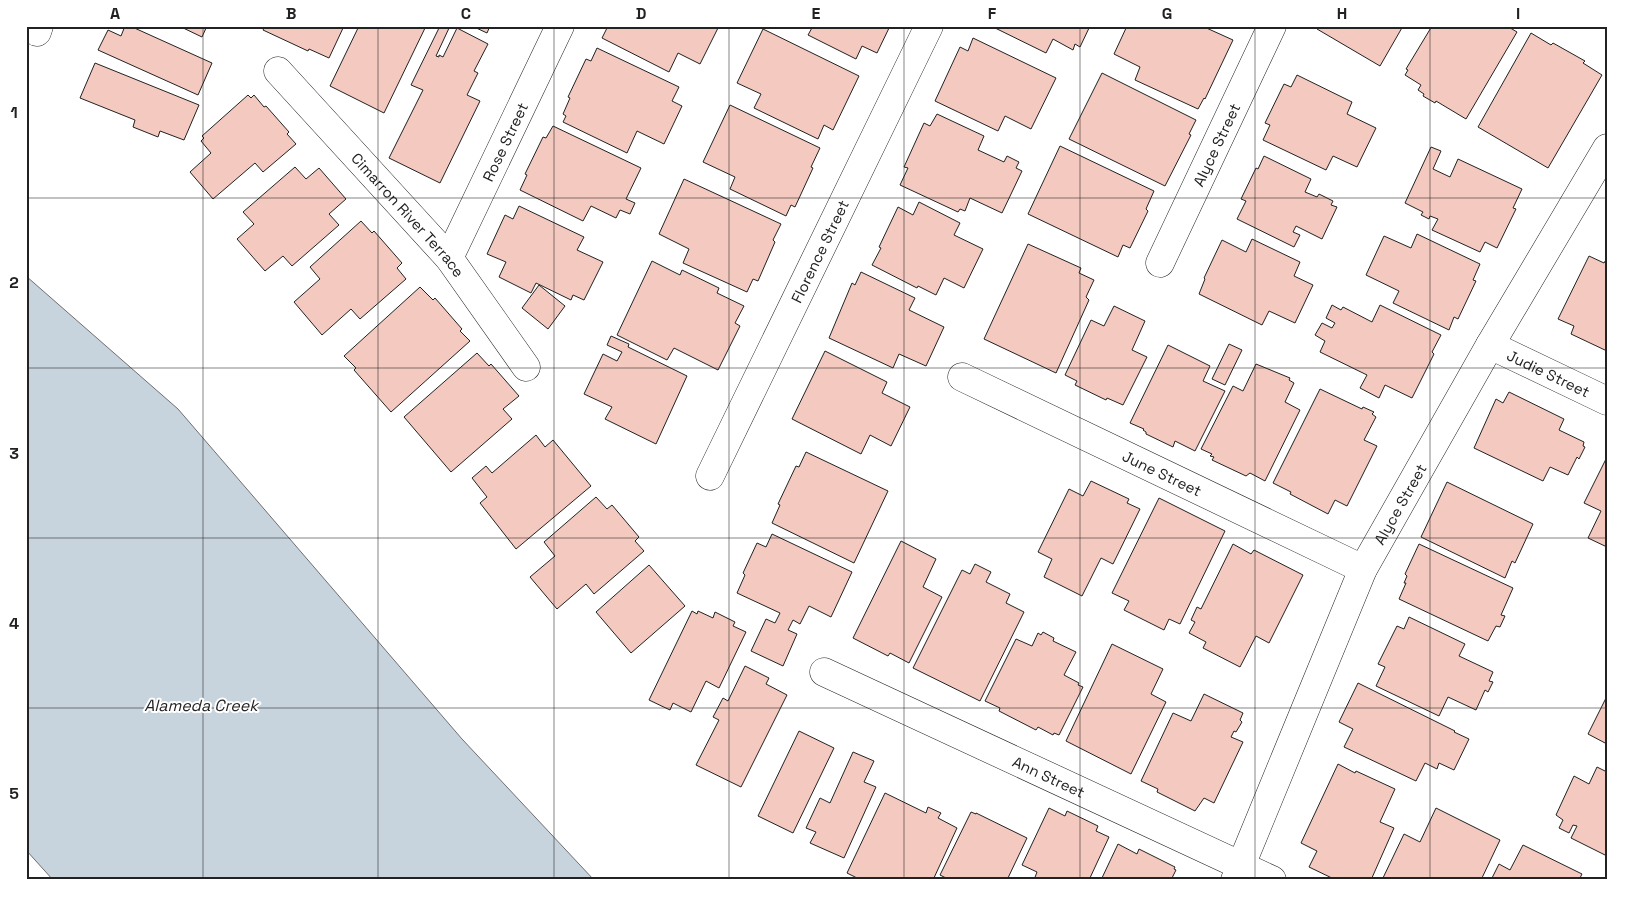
<svg xmlns="http://www.w3.org/2000/svg" width="1633" height="906" font-family="'Space Grotesk',sans-serif">
<style>
.water{fill:#c7d3dd;stroke:#6f6f6f}
.building{fill:#f3c9c0;stroke:#222}
.lines{fill:none;stroke-linecap:round;stroke-linejoin:round}
.minor-casing{stroke:#222;stroke-width:29}
.minor{stroke:#fff;stroke-width:28}
.grid{fill:none;stroke:#222;stroke-width:1;stroke-opacity:0.55}
.labels{text-anchor:middle;dominant-baseline:central;stroke-width:4;stroke-linejoin:round;paint-order:stroke}
.street-label{font-size:15px;fill:#222;stroke:#fff}
.water-label{font-size:16px;font-style:italic;fill:#222;stroke:#fff}
.neatline{fill:none;stroke:#222;stroke-width:2}
.grid-label{font-size:16px;text-anchor:middle;font-weight:bold;fill:#222}
</style>
<rect width="100%" height="100%" fill="#fff"/>
<path class="water" d="M 26,276 L 178,409 L 462,739 L 594,880 L 53,880 L 26,850 Z"/>
<path class="building" d="M 125,26 L 130,26 L 212,63 L 198,95 L 98,50 L 108,30 L 121,36 Z
M 179,26 L 207,26 L 202,37 Z
M 265,26 L 344,26 L 329,58 L 309,49 L 308,51 L 263,30 Z
M 359,26 L 426,26 L 384,113 L 330,86 Z
M 440,26 L 450,26 L 436,56 L 439,57 L 439,55 L 443,57 L 457,28 L 488,44 L 474,71 L 478,73 L 467,95 L 480,101 L 440,183 L 389,158 L 423,90 L 411,85 Z
M 472,26 L 490,26 L 487,33 Z
M 608,26 L 719,26 L 700,64 L 678,53 L 669,72 L 602,38 Z
M 813,26 L 890,26 L 877,53 L 862,46 L 856,59 L 808,35 Z
M 991,26 L 1090,26 L 1080,47 L 1075,44 L 1073,50 L 1053,39 L 1046,53 Z
M 1127,26 L 1202,26 L 1233,40 L 1205,99 L 1204,98 L 1198,109 L 1135,80 L 1140,67 L 1114,54 Z
M 1319,26 L 1403,26 L 1380,66 L 1317,29 Z
M 1432,26 L 1507,26 L 1517,32 L 1466,119 L 1436,101 L 1435,103 L 1423,96 L 1424,94 L 1418,90 L 1421,85 L 1405,75 L 1408,70 L 1406,69 Z
M 763,29 L 859,76 L 833,130 L 824,125 L 818,139 L 754,108 L 761,94 L 737,83 Z
M 1531,33 L 1551,45 L 1553,43 L 1585,61 L 1583,63 L 1602,75 L 1548,168 L 1478,127 Z
M 973,38 L 1056,78 L 1031,129 L 1005,116 L 998,131 L 935,101 L 960,47 L 968,51 Z
M 597,48 L 679,87 L 672,101 L 682,106 L 664,144 L 637,131 L 627,153 L 563,122 L 566,116 L 563,114 L 570,98 L 568,97 L 586,59 L 591,61 Z
M 95,63 L 199,105 L 184,140 L 160,131 L 158,137 L 133,127 L 135,120 L 80,98 Z
M 1102,73 L 1196,120 L 1189,134 L 1191,135 L 1165,186 L 1069,139 Z
M 1297,75 L 1352,102 L 1347,114 L 1376,128 L 1357,167 L 1333,156 L 1326,170 L 1263,140 L 1270,125 L 1265,123 L 1284,84 L 1291,87 Z
M 248,95 L 251,98 L 254,95 L 264,107 L 266,106 L 289,132 L 287,134 L 296,144 L 263,172 L 255,163 L 213,199 L 190,172 L 211,153 L 201,141 L 204,138 L 202,136 Z
M 730,105 L 820,148 L 811,167 L 813,168 L 795,207 L 791,205 L 786,216 L 730,189 L 735,177 L 703,162 Z
M 937,114 L 984,136 L 978,150 L 1004,162 L 1007,156 L 1019,162 L 1016,168 L 1022,171 L 1002,213 L 970,198 L 965,211 L 960,209 L 958,212 L 900,185 L 908,168 L 904,167 L 924,123 L 930,126 Z
M 553,126 L 641,168 L 626,199 L 635,203 L 630,214 L 620,210 L 616,218 L 591,206 L 583,221 L 520,190 L 527,175 L 525,174 L 543,137 L 546,138 Z
M 1060,146 L 1154,191 L 1146,209 L 1148,211 L 1130,248 L 1123,245 L 1118,257 L 1028,214 Z
M 1431,147 L 1441,151 L 1433,169 L 1450,177 L 1458,159 L 1522,189 L 1513,208 L 1516,209 L 1497,248 L 1485,242 L 1480,252 L 1432,230 L 1438,219 L 1430,216 L 1429,219 L 1421,215 L 1423,212 L 1405,203 Z
M 1264,156 L 1311,179 L 1305,192 L 1317,197 L 1319,194 L 1333,201 L 1331,205 L 1337,207 L 1322,239 L 1296,226 L 1293,232 L 1300,235 L 1294,247 L 1237,219 L 1246,201 L 1241,199 L 1256,168 L 1258,169 Z
M 295,167 L 306,179 L 319,168 L 346,199 L 329,214 L 339,225 L 292,266 L 283,256 L 265,271 L 237,239 L 254,224 L 243,212 Z
M 684,179 L 781,224 L 773,240 L 775,242 L 758,281 L 753,279 L 747,292 L 683,263 L 689,249 L 659,234 Z
M 919,202 L 960,223 L 954,235 L 983,249 L 964,288 L 944,278 L 936,295 L 918,286 L 917,288 L 872,265 L 881,248 L 879,247 L 898,207 L 913,215 Z
M 519,206 L 584,237 L 577,250 L 603,262 L 584,300 L 573,295 L 571,300 L 536,283 L 531,293 L 499,277 L 506,262 L 487,254 L 505,215 L 513,219 Z
M 361,221 L 372,233 L 374,231 L 402,263 L 397,268 L 406,279 L 360,319 L 351,309 L 322,335 L 294,302 L 320,279 L 310,267 Z
M 1417,234 L 1480,264 L 1473,280 L 1476,281 L 1458,319 L 1454,317 L 1449,330 L 1393,303 L 1399,291 L 1366,275 L 1384,236 L 1411,248 Z
M 1252,239 L 1300,262 L 1294,276 L 1313,285 L 1295,323 L 1269,311 L 1262,325 L 1199,294 L 1205,279 L 1204,278 L 1222,240 L 1246,252 Z
M 1028,244 L 1081,268 L 1079,273 L 1094,280 L 1086,297 L 1089,300 L 1056,373 L 984,339 Z
M 1589,256 L 1604,263 L 1607,258 L 1607,351 L 1571,334 L 1574,326 L 1558,319 Z
M 652,261 L 680,275 L 682,270 L 719,288 L 717,293 L 744,306 L 735,323 L 740,326 L 718,370 L 674,348 L 667,360 L 617,335 Z
M 861,272 L 915,298 L 909,310 L 944,327 L 926,366 L 899,354 L 893,368 L 829,338 L 852,283 L 855,285 Z
M 539,285 L 565,306 L 548,329 L 522,308 Z
M 420,287 L 433,300 L 435,298 L 462,329 L 460,331 L 470,341 L 391,412 L 354,370 L 356,368 L 344,356 Z
M 1332,305 L 1341,310 L 1343,307 L 1372,322 L 1380,305 L 1441,335 L 1432,352 L 1434,354 L 1412,398 L 1385,385 L 1379,398 L 1360,388 L 1367,375 L 1320,352 L 1325,341 L 1315,335 L 1322,323 L 1332,328 L 1335,323 L 1326,318 Z
M 1114,306 L 1145,321 L 1132,350 L 1147,357 L 1123,405 L 1107,398 L 1106,400 L 1075,385 L 1077,381 L 1065,375 L 1091,320 L 1104,326 Z
M 611,336 L 629,344 L 628,347 L 687,376 L 656,444 L 605,419 L 612,407 L 584,394 L 603,354 L 617,361 L 622,352 L 607,345 Z
M 1229,344 L 1242,350 L 1225,385 L 1212,379 Z
M 1168,345 L 1210,366 L 1203,381 L 1225,391 L 1195,451 L 1175,441 L 1173,447 L 1146,434 L 1146,432 L 1143,430 L 1144,429 L 1130,423 Z
M 825,351 L 887,382 L 882,393 L 910,407 L 891,446 L 870,435 L 861,454 L 792,419 Z
M 477,353 L 489,366 L 491,364 L 519,396 L 503,409 L 512,419 L 451,472 L 404,417 Z
M 1256,364 L 1290,378 L 1289,380 L 1294,383 L 1285,402 L 1300,410 L 1265,481 L 1250,473 L 1246,476 L 1212,460 L 1214,457 L 1210,456 L 1212,454 L 1201,449 L 1233,386 L 1243,391 Z
M 1320,389 L 1362,409 L 1363,407 L 1374,412 L 1372,414 L 1376,417 L 1364,440 L 1377,446 L 1347,506 L 1335,500 L 1328,514 L 1290,494 L 1291,492 L 1273,483 Z
M 1509,392 L 1564,419 L 1559,430 L 1584,442 L 1583,446 L 1585,447 L 1579,459 L 1577,457 L 1568,475 L 1550,467 L 1543,481 L 1474,448 L 1496,399 L 1503,403 Z
M 536,435 L 545,447 L 553,440 L 591,486 L 516,549 L 480,503 L 487,497 L 472,478 L 486,466 L 492,473 Z
M 806,452 L 888,491 L 854,563 L 772,523 L 780,505 L 778,504 L 796,466 L 799,467 Z
M 1607,457 L 1607,547 L 1588,538 L 1601,511 L 1584,503 Z
M 1091,481 L 1129,499 L 1127,503 L 1140,509 L 1113,564 L 1101,558 L 1082,596 L 1044,577 L 1052,559 L 1038,552 L 1069,489 L 1083,496 Z
M 1447,482 L 1533,524 L 1515,563 L 1512,561 L 1505,578 L 1421,537 Z
M 596,497 L 607,509 L 612,505 L 639,537 L 635,541 L 644,551 L 594,594 L 586,584 L 557,609 L 530,577 L 555,556 L 544,542 Z
M 1159,498 L 1225,531 L 1180,624 L 1169,619 L 1164,630 L 1124,610 L 1129,601 L 1112,593 Z
M 772,534 L 852,572 L 831,617 L 809,606 L 800,624 L 793,620 L 788,630 L 797,634 L 783,666 L 751,651 L 766,619 L 775,623 L 780,613 L 737,593 L 745,575 L 743,573 L 757,543 L 766,547 Z
M 901,541 L 936,559 L 923,587 L 942,597 L 909,663 L 890,653 L 888,656 L 853,638 Z
M 1233,544 L 1251,554 L 1254,550 L 1303,575 L 1269,643 L 1256,636 L 1240,667 L 1203,648 L 1206,642 L 1189,633 L 1195,622 L 1191,620 L 1197,607 L 1201,609 Z
M 1419,544 L 1513,588 L 1501,615 L 1505,616 L 1500,627 L 1496,626 L 1488,641 L 1399,599 L 1406,583 L 1404,583 L 1407,576 L 1405,574 Z
M 975,564 L 991,572 L 986,582 L 1010,594 L 1006,603 L 1024,612 L 980,701 L 913,668 L 962,570 L 970,574 Z
M 649,565 L 685,606 L 631,653 L 596,612 Z
M 692,611 L 697,614 L 698,611 L 713,618 L 715,612 L 735,622 L 733,626 L 746,632 L 719,688 L 706,681 L 691,712 L 673,703 L 670,710 L 649,700 Z
M 1409,617 L 1465,644 L 1459,656 L 1493,672 L 1489,681 L 1493,682 L 1488,692 L 1485,690 L 1476,710 L 1448,697 L 1439,716 L 1376,686 L 1385,667 L 1378,664 L 1397,626 L 1404,629 Z
M 1043,632 L 1054,638 L 1053,641 L 1076,652 L 1064,675 L 1079,683 L 1078,685 L 1083,687 L 1059,735 L 1054,733 L 1053,735 L 1038,727 L 1036,730 L 999,711 L 1000,708 L 985,701 L 1016,639 L 1032,646 L 1038,633 L 1041,635 Z
M 1112,644 L 1163,669 L 1151,694 L 1166,702 L 1131,774 L 1066,741 Z
M 745,666 L 769,678 L 766,684 L 787,695 L 741,787 L 696,765 L 719,720 L 713,717 L 723,698 L 728,701 Z
M 1358,683 L 1455,731 L 1454,732 L 1469,739 L 1454,770 L 1439,763 L 1437,769 L 1425,763 L 1416,781 L 1344,747 L 1353,729 L 1339,722 Z
M 1204,694 L 1243,713 L 1240,720 L 1242,722 L 1236,732 L 1234,731 L 1231,737 L 1243,742 L 1214,803 L 1204,798 L 1195,811 L 1157,792 L 1158,789 L 1141,781 L 1173,713 L 1191,721 Z
M 1607,696 L 1607,744 L 1588,734 Z
M 799,731 L 834,748 L 793,833 L 758,816 Z
M 853,752 L 874,761 L 864,782 L 876,787 L 844,858 L 810,843 L 816,832 L 806,828 L 820,798 L 830,803 Z
M 1338,764 L 1355,773 L 1356,771 L 1395,789 L 1380,822 L 1394,828 L 1371,880 L 1336,880 L 1309,867 L 1317,851 L 1301,843 Z
M 1597,767 L 1607,772 L 1607,856 L 1571,838 L 1577,826 L 1573,825 L 1569,833 L 1559,828 L 1563,820 L 1556,815 L 1574,776 L 1589,784 Z
M 885,793 L 926,813 L 928,807 L 941,813 L 938,818 L 957,828 L 933,880 L 861,880 L 847,873 Z
M 1049,808 L 1065,816 L 1067,811 L 1098,826 L 1096,831 L 1109,837 L 1089,880 L 1074,878 L 1074,880 L 1034,880 L 1037,872 L 1022,865 Z
M 1436,808 L 1500,840 L 1481,880 L 1382,880 L 1404,834 L 1420,842 Z
M 971,812 L 976,814 L 976,813 L 1027,838 L 1007,880 L 945,880 L 946,878 L 940,875 Z
M 1118,844 L 1137,854 L 1139,849 L 1175,867 L 1174,869 L 1176,870 L 1171,880 L 1101,880 Z
M 1523,845 L 1582,874 L 1579,880 L 1491,880 L 1499,864 L 1510,870 Z"/>
<g class="lines">
<g class="minor-casing">
<g id="minor">
<path d="M 37,32 L 39,26"/>
<path id="s1" d="M 278,71 L 449,258 L 526,367"/>
<path id="s2" d="M 449,258 L 560,26"/>
<path id="s3" d="M 1160,263 L 1272,26"/>
<path id="s4" d="M 1490,345 L 1607,401"/>
<path id="s5" d="M 962,377 L 1363,569"/>
<path id="s6" d="M 710,476 L 929,26"/>
<path id="s7" d="M 824,672 L 1272,880"/>
<path id="s8" d="M 1235,880 L 1363,569 L 1490,345 L 1607,148"/>
</g>
</g>
<use href="#minor" class="minor"/>
</g>
<path class="grid" d="M 203,26 L 203,880M 378,26 L 378,880M 554,26 L 554,880M 729,26 L 729,880M 904,26 L 904,880M 1080,26 L 1080,880M 1255,26 L 1255,880M 1430,26 L 1430,880M 26,198 L 1607,198M 26,368 L 1607,368M 26,538 L 1607,538M 26,708 L 1607,708"/>
<g class="labels">
<g class="street-label">
<text stroke="none"><textPath href="#s2" startOffset="129">Rose Street</textPath></text>
<text stroke="none"><textPath href="#s3" startOffset="131">Alyce Street</textPath></text>
<text stroke="none"><textPath href="#s1" startOffset="194">Cimarron River Terrace</textPath></text>
<text stroke="none"><textPath href="#s6" startOffset="250">Florence Street</textPath></text>
<text stroke="none"><textPath href="#s4" startOffset="65">Judie Street</textPath></text>
<text stroke="none"><textPath href="#s5" startOffset="222">June Street</textPath></text>
<text stroke="none"><textPath href="#s8" startOffset="411">Alyce Street</textPath></text>
<text stroke="none"><textPath href="#s7" startOffset="248">Ann Street</textPath></text>
</g>
<g class="water-label">
<text x="201" y="705">Alameda Creek</text>
</g>
</g>
<rect width="1633" height="906" fill="none" stroke="#ffffff" stroke-width="55"/>
<rect x="28" y="28" width="1578" height="850" class="neatline"/>
<g class="grid-label">
<text x="115" y="19">A</text>
<text x="291" y="19">B</text>
<text x="466" y="19">C</text>
<text x="641" y="19">D</text>
<text x="816" y="19">E</text>
<text x="992" y="19">F</text>
<text x="1167" y="19">G</text>
<text x="1342" y="19">H</text>
<text x="1518" y="19">I</text>
<text x="14" y="118">1</text>
<text x="14" y="288">2</text>
<text x="14" y="459">3</text>
<text x="14" y="629">4</text>
<text x="14" y="799">5</text>
</g>
</svg>
